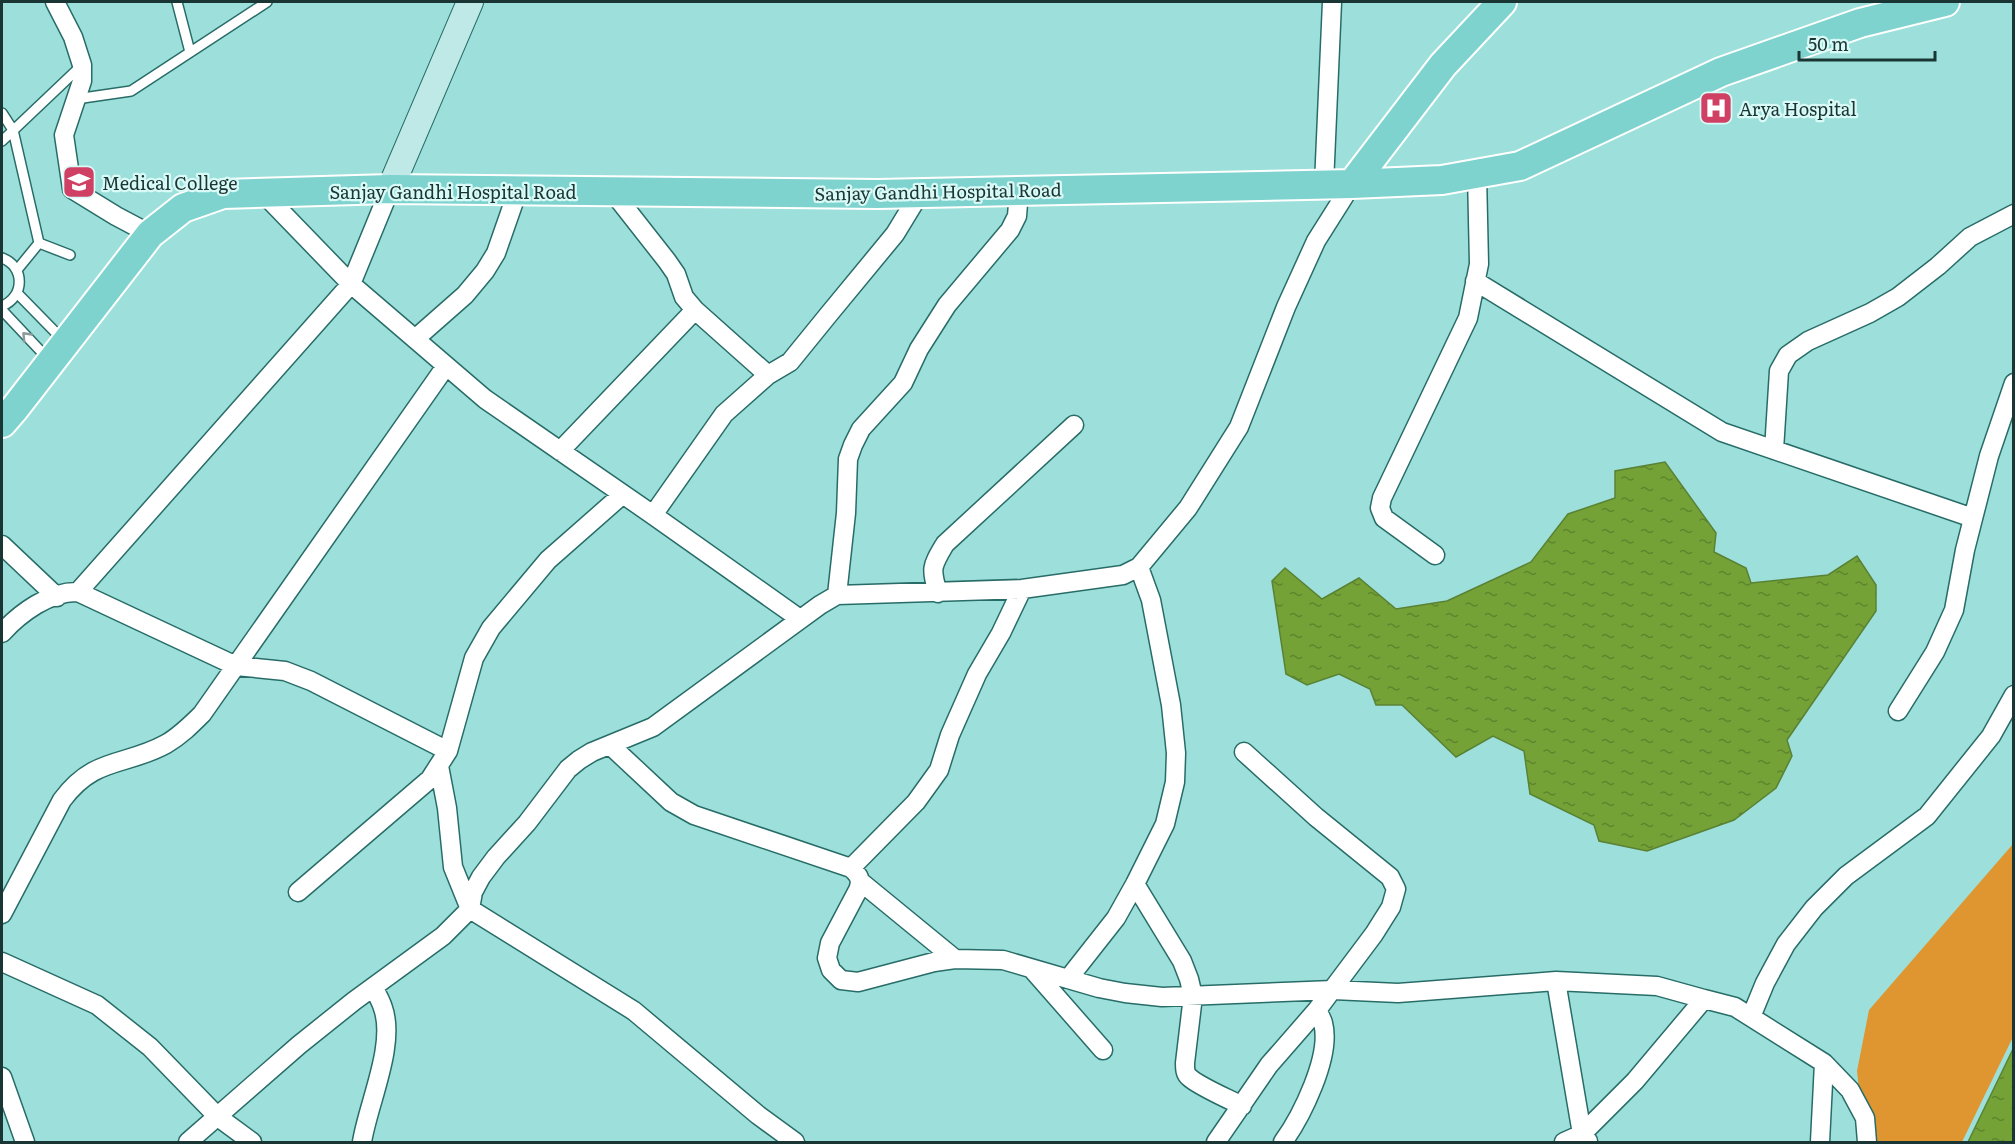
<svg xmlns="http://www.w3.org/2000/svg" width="2015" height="1144" font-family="Literata,serif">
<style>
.green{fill:#df9530}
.water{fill:url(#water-ripples);stroke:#598235;stroke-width:1.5}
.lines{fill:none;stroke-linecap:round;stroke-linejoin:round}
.lane-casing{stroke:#286c68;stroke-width:12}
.street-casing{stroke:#286c68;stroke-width:21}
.secondary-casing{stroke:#286c68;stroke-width:28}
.primary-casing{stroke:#fff;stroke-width:32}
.lane{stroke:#fff;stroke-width:9}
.street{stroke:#fff;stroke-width:18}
.secondary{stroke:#bee9e7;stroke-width:26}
.primary{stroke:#7ed3cf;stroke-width:28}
.oneway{stroke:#8c9a9a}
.labels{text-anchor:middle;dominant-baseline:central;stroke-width:4.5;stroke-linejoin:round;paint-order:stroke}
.poi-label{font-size:18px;fill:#1a3634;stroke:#d9faf7;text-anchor:start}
.street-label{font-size:18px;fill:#1a3634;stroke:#d9faf7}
</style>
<defs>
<pattern id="water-ripples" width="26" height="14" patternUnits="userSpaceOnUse" patternTransform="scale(1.5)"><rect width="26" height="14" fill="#74a236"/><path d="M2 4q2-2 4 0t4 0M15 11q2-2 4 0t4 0" fill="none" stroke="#5e852e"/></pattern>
</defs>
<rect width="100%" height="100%" fill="#9de0db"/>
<path class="green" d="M 2013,844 L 2013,1037 L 1962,1142 L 1873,1142 L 1860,1098 L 1857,1071 L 1869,1010 Z"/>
<path class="water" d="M 1665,462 L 1716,533 L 1714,552 L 1746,568 L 1751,583 L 1828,575 L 1857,556 L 1876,585 L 1876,611 L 1787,740 L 1792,756 L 1776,788 L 1734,820 L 1647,851 L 1599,841 L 1594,825 L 1530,794 L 1524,751 L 1493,736 L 1456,757 L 1402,705 L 1376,705 L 1370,689 L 1339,674 L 1307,685 L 1286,674 L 1272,581 L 1285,568 L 1322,599 L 1359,578 L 1396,609 L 1447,601 L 1531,562 L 1568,514 L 1615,498 L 1615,471 Z
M 2013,1049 L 2013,1142 L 1968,1142 Z"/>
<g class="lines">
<g class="lane-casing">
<path id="lane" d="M 177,2 L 190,52
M 76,99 L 131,91 L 267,2
M 2,113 L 13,130 L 39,243 L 17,270
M 2,141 L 81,66
M 39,243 L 70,255
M 2,258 C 25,266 25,297 2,306
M 17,293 L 64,341
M 2,310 L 49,360"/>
</g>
<g class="street-casing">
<path id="street" d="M 55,2 L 73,37 L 82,65 L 82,81 L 64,135 L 72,189 L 116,216 L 150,234
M 1324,184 L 1332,2
M 612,191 L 667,261 L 676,274 L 684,297 L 695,310 L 768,375 L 724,414 L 653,515
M 263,193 L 351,284 L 485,399 L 653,515 L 800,619
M 1475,281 L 1722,432 L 1973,518
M 415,339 L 465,295 L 485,271 L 496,253 L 518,190
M 768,375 L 790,362 L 829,314 L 895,234 L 920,193
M 1774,450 L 1779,371 L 1788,355 L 1808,341 L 1870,313 L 1898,297 L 1938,266 L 1970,237 L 2014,214
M 560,451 L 695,310
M 2,545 L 57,597
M 1435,555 L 1384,518 L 1380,508 L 1382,498 L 1468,318 L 1479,264 L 1477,174
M 78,592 L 236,666 L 285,671 L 311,681 L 448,751
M 938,593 C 930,568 932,566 945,544 L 1074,425
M 837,595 L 846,513 L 848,459 L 853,445 L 861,429 L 903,383 L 919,349 L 947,305 L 1010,230 L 1017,216 L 1019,191
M 2,633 C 20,613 50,591 78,592 L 351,284 L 390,189
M 1898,711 L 1935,652 L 1954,610 L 1965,550 L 1989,456 L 2014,383
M 610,745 L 671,802 L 694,815 L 851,868 C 859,875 862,880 858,890 L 830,943 L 827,958 L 831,970 L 841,980 L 858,982 L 934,962 L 955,959 L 1003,960 L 1099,988 L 1125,993 L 1162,997 L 1333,990 L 1398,993 L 1556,981 L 1657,986 L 1704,999
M 439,766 L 447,808 L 453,867 L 470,909 L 634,1011 L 758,1115 L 795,1142
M 851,868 L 916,802 L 939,770 L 950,735 L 977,674 L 1001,633 L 1022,589
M 861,882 L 955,959
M 1135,884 L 1182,961 L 1189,979 L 1193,996 L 1185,1063 C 1185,1068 1185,1074 1189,1077 C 1198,1086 1229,1099 1242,1106
M 298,892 L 430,779 L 448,751 L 474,658 L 491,628 L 548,560 L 623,494
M 2,914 L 62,800 C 95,756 124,767 166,744 C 180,736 191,725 202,714 L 446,366
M 2,962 L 97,1005 L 150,1047 L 218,1117 L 252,1142
M 1032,969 L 1103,1050
M 1068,979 L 1116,918 L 1135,884 L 1165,824 L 1175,782 L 1176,753 L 1171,705 L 1151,600 L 1139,567
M 1556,981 L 1582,1134 L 1588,1141
M 1751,1017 L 1765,983 L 1786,944 L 1814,908 L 1846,876 L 1927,816 L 1991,736 L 2014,695
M 2,1077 L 25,1142
M 188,1142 L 299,1045 L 354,1001 L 443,936 L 470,909 L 473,892 L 481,877 L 496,857 L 527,823 L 568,769 L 579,760 L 592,752 L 653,727 L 820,605 L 837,595 L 1022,589 L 1123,575 L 1139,567 L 1188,508 L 1239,427 L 1286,307 L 1316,241 L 1352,184
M 362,1142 C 368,1104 396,1045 383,1008 C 381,1001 377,994 373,987
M 1216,1142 L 1269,1065 L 1317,1010 L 1374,934 L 1391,907 L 1396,889 L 1390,877 L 1316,817 L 1244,752
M 1283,1142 C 1301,1117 1332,1056 1323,1023 C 1322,1019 1319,1014 1317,1010
M 1564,1142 L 1582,1134 L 1635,1081 L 1704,999 L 1735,1007 L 1824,1063 L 1850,1090 L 1865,1118 L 1867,1142
M 1820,1142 L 1824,1063"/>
</g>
<g class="secondary-casing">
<path id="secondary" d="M 390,189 L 470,2"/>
</g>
<g class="primary-casing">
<path id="primary" d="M 1352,184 L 1443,65 L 1502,2
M 2,423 L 15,408 L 150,234 L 183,208 L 223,194 L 390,189 L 878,194 L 1352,184 L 1442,180 L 1520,166 L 1721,72 L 1860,23 L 1945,2"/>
</g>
<use href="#lane" class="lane"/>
<use href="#street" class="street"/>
<use href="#secondary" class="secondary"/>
<use href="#primary" class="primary"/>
</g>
<defs><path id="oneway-chevron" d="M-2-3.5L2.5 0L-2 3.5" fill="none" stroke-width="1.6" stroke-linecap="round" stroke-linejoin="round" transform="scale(1.5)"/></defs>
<use class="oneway" href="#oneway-chevron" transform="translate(26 336) rotate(-134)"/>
<defs>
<g id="hospital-square" transform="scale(1.725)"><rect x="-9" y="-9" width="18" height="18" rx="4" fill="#cf4064" stroke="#d9faf7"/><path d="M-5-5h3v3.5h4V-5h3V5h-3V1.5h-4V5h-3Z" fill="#fff"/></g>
<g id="university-square" transform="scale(1.725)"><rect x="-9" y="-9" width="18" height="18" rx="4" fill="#cf4064" stroke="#d9faf7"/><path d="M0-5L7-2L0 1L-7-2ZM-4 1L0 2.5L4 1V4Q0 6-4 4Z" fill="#fff"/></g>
</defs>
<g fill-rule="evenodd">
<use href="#hospital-square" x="1716" y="108"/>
<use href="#university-square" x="79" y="182"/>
</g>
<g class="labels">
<g class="poi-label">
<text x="1739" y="108">Arya Hospital</text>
<text x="102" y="182">Medical College</text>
</g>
<g class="street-label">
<text x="453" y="191">Sanjay Gandhi Hospital Road</text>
<text transform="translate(938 191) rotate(-1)">Sanjay Gandhi Hospital Road</text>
</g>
</g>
<rect width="2015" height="1144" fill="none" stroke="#1a3634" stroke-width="6"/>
<path d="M1799 51v9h136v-9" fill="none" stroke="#1a3634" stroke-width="3"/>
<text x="1808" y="51" font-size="18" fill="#1a3634" stroke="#d9faf7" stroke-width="4.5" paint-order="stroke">50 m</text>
</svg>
